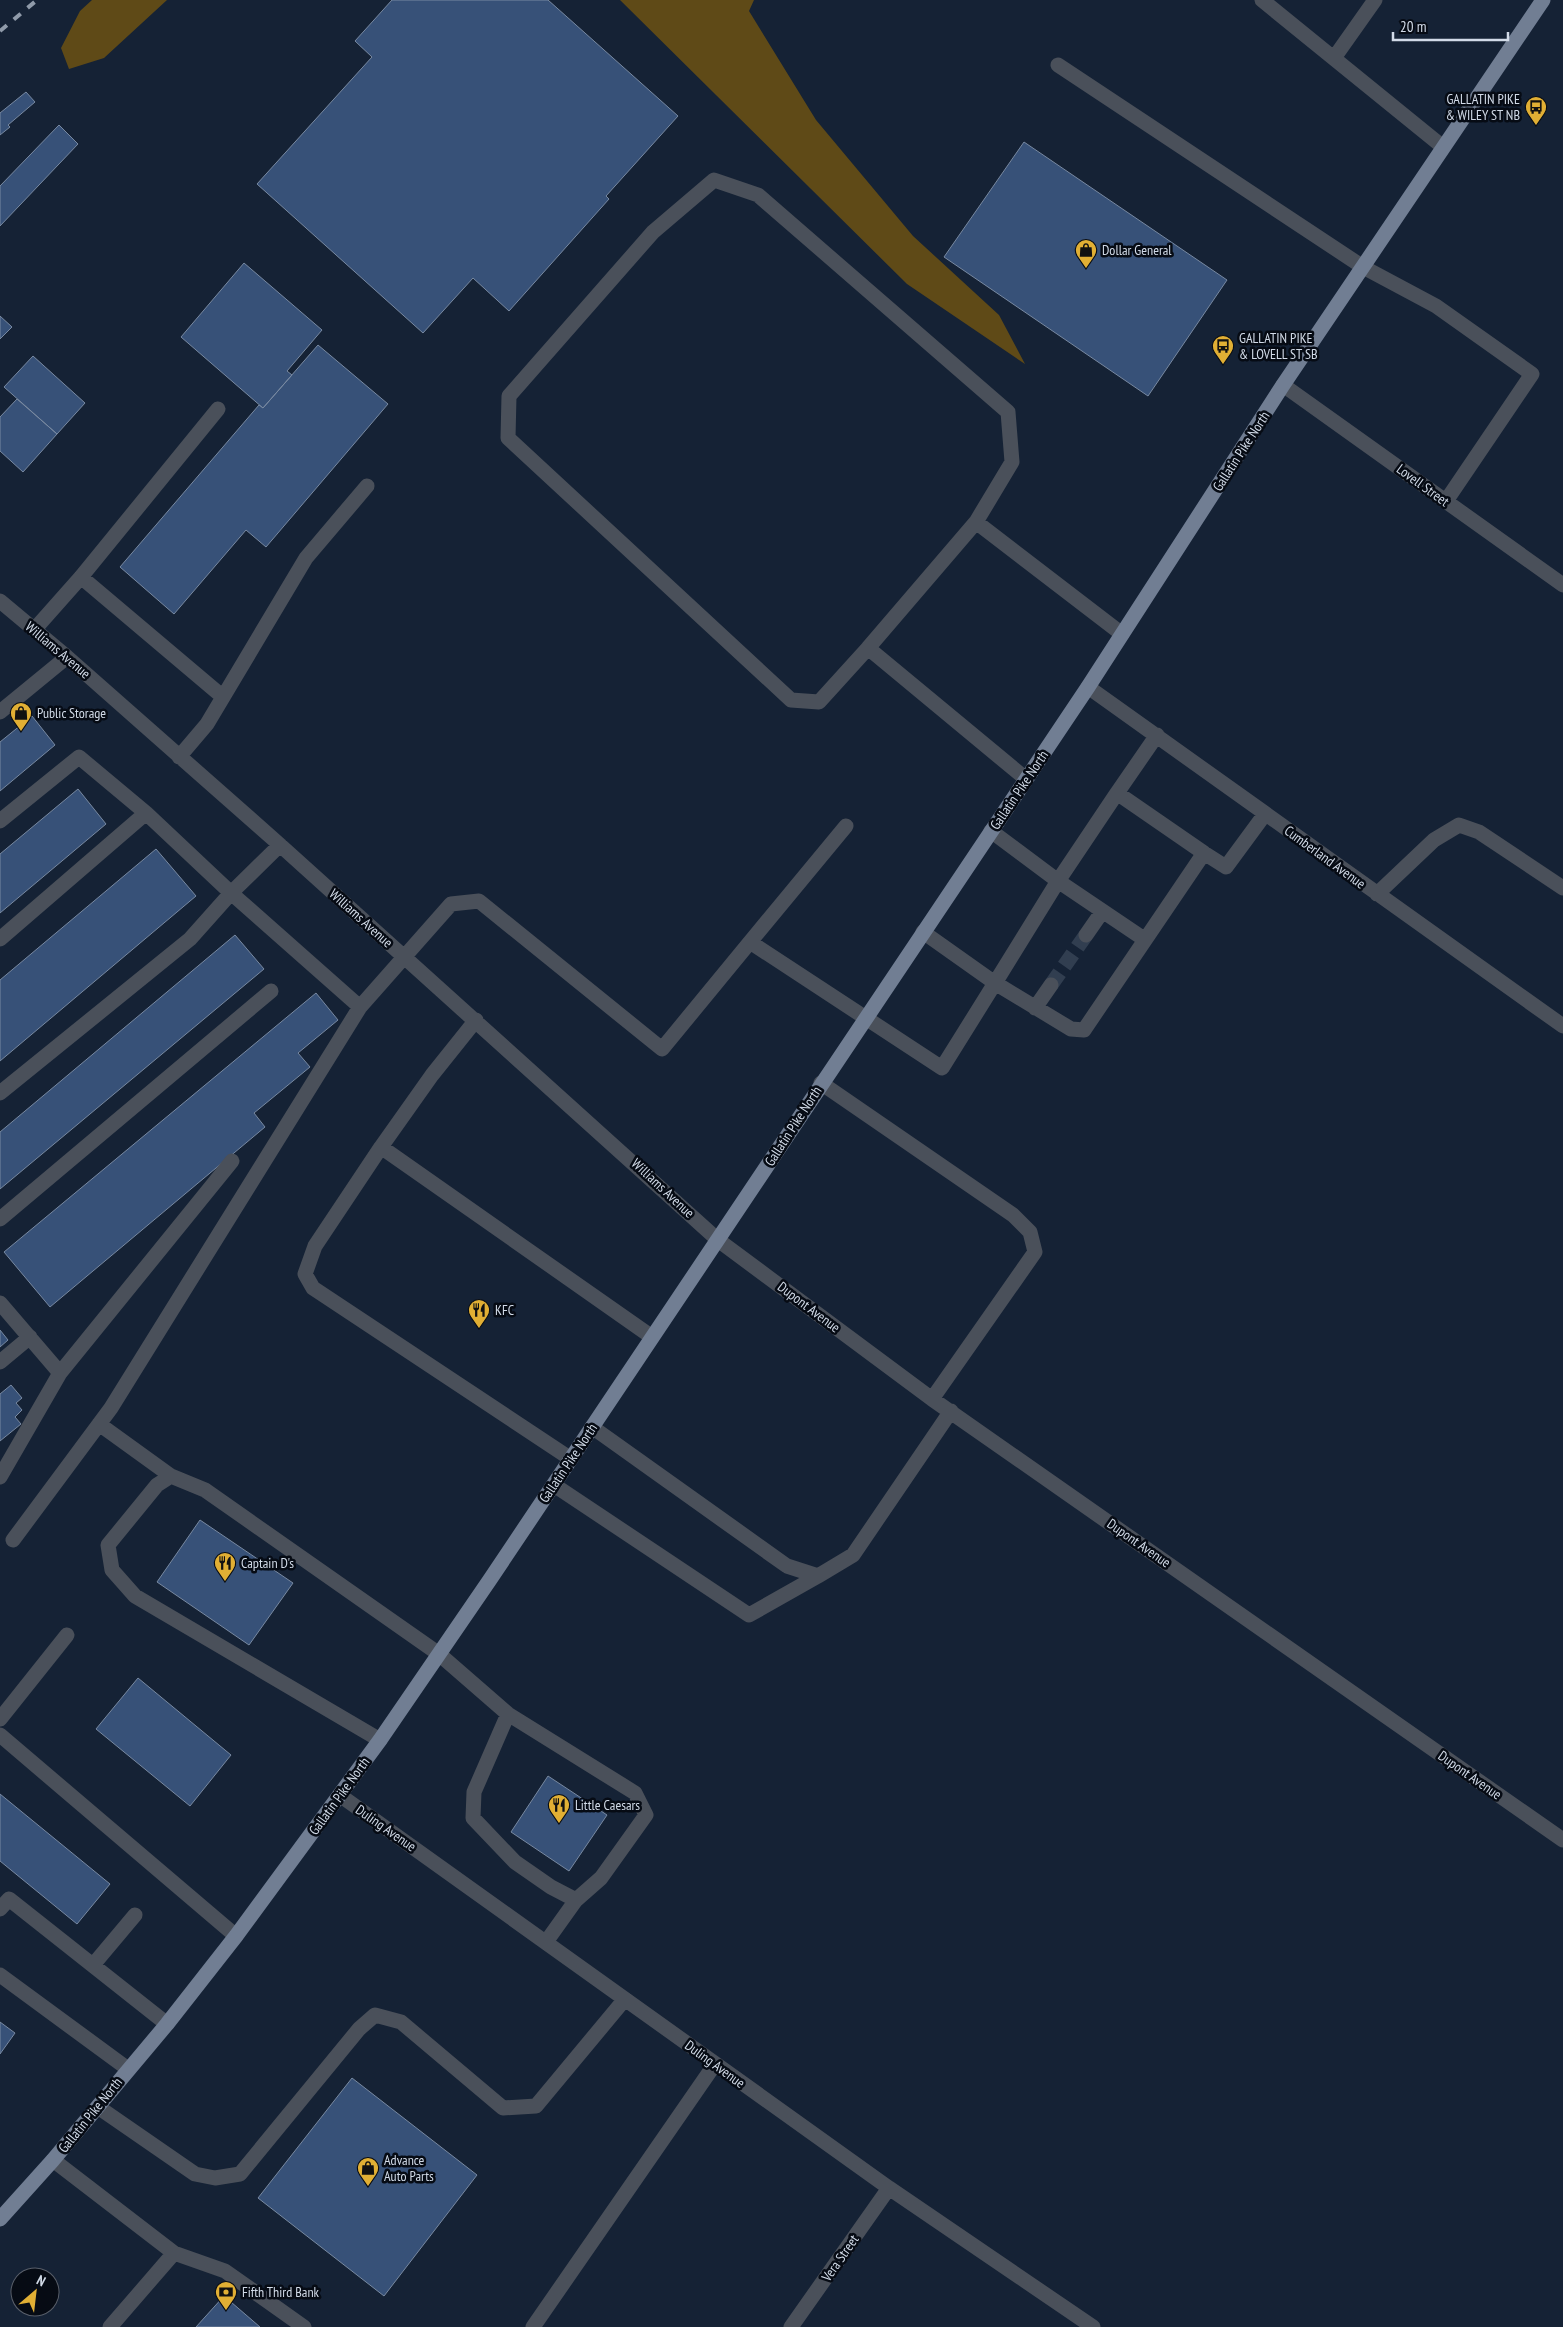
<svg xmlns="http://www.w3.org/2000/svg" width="1563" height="2327" font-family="'PT Sans Narrow',sans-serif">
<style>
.forest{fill:#5f4a17}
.building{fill:#375178;stroke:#7889a1}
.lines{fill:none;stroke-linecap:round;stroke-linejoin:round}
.minor-tunnel{stroke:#313e50;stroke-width:15;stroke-dasharray:15 8;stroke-linecap:butt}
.minor{stroke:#4a505a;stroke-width:15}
.major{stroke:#717e93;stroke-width:15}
.rail{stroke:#8f9aa9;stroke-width:4;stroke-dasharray:9 9;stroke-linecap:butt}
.labels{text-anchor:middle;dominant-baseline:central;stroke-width:5;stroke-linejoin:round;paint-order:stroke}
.poi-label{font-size:14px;fill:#d2dbe8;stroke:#060b14;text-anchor:start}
.street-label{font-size:14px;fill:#d2dbe8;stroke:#060b14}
</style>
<rect width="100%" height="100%" fill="#152235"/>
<path class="forest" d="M 92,0 L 167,0 L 104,58 L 69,69 L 61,48 L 80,11 Z
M 620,0 L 754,0 L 749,11 L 816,120 L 913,236 L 999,315 L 1025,364 L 907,284 Z"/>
<path class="building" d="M 392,0 L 548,0 L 678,116 L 606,196 L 609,199 L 509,311 L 473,278 L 423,333 L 257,184 L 372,57 L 355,41 Z
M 26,92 L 35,102 L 8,125 L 10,127 L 0,135 L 0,113 Z
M 59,125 L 78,144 L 0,226 L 0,186 Z
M 1024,142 L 1227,280 L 1148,396 L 944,257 Z
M 244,263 L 322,330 L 287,371 L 292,375 L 263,408 L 181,337 Z
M 0,316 L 12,327 L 0,339 Z
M 318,345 L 388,404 L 266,547 L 246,530 L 174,614 L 120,567 L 259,405 L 263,408 Z
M 33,356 L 85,403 L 57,434 L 4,387 Z
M 17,399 L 57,434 L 23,472 L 0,451 L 0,417 Z
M 32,716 L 55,745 L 0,791 L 0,742 Z
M 78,789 L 106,824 L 0,913 L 0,854 Z
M 156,849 L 196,896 L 0,1061 L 0,980 Z
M 235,935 L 264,969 L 0,1189 L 0,1132 Z
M 316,993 L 338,1020 L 298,1053 L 310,1067 L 254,1113 L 265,1127 L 50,1307 L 4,1252 Z
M 0,1330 L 8,1340 L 0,1347 Z
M 11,1385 L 22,1398 L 16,1403 L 22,1410 L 15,1417 L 21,1424 L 0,1441 L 0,1394 Z
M 200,1520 L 293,1583 L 249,1645 L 157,1582 Z
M 138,1678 L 231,1755 L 190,1806 L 96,1729 Z
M 548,1776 L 607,1815 L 569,1871 L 511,1832 Z
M 0,1794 L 110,1884 L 77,1924 L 0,1861 Z
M 0,2022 L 15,2033 L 0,2054 Z
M 352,2078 L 477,2175 L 384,2296 L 258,2198 Z
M 224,2296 L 260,2327 L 196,2327 Z"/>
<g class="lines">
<path class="minor-tunnel" d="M 1051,985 L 1086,935"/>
<path class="minor" d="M 1262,0 L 1443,147
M 1334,58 L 1375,0
M 1058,65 L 1363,267 L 1436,306 L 1532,374 L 1446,501
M 1283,385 L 1563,585
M 81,577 L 223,697
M 0,601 L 67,657 L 280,845 L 718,1240 L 932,1399 L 1563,1840
M 34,630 L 81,577 L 218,409
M 868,648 L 819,702 L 791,700 L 508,438 L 509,396 L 653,232 L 714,180 L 758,195 L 1008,412 L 1012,462 L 976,522
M 1088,687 L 1563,1026
M 0,712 L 67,657
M 179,757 L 207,724 L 306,558 L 367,486
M 1026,779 L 868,648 L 976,522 L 1122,634
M 1117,793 L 1157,735
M 0,821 L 79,757 L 146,813 L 231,893 L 190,939 L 0,1093
M 991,831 L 1058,881 L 995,983 L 1071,1029 L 1084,1030 L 1204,853 L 1226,867 L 1265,814
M 280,845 L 231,893 L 360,1007 L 451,904 L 479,901 L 662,1049 L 750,942 L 942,1068 L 995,983 L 923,932
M 1377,894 L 1434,840 L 1459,825 L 1479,832 L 1563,888
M 1086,935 L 1102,912
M 0,939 L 146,813
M 1144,939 L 1058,881 L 1117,793 L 1204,853
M 750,942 L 846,826
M 1035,1008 L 1051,985
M 821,1083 L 1013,1215 L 1030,1232 L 1035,1252 L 932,1399
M 381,1147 L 432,1075 L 476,1020
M 0,1219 L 271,991
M 0,1303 L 60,1373 L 232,1161
M 0,1362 L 30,1337
M 99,1424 L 171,1476
M 592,1427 L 787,1566 L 818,1576 L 853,1555 L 951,1411
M 571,1459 L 313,1288 L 305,1274 L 315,1246 L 381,1147 L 652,1337
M 0,1477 L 60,1373
M 554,1485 L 749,1615 L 818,1576
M 13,1540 L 111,1408 L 360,1007
M 508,1714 L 474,1792 L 473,1818 L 515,1862 L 551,1887 L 576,1900
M 0,1719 L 67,1635
M 0,1735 L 236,1936
M 380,1740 L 135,1596 L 112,1570 L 108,1545 L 157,1485 L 171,1476 L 205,1490 L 439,1654 L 508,1714 L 635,1793 L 646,1815 L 601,1878 L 576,1900 L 546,1942
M 341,1796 L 889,2188 L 1093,2327
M 0,1909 L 9,1899 L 167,2024
M 93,1965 L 135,1915
M 0,1975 L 128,2069
M 98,2107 L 195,2174 L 215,2178 L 240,2174 L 359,2029 L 375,2015 L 401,2022 L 503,2108 L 536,2106 L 625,1999
M 53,2160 L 174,2253 L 110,2327
M 174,2253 L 225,2271 L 304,2327
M 533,2327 L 715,2064
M 791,2327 L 889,2188"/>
<path class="major" d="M 0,2219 L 53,2160 L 167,2024 L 236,1936 L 380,1740 L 489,1581 L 1088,687 L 1283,385 L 1543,0"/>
<path class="rail" d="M 0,31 L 37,0"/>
</g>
<defs>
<g id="bus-pin" transform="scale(1.125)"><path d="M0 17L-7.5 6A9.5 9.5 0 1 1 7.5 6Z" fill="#e1af34" stroke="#060b14"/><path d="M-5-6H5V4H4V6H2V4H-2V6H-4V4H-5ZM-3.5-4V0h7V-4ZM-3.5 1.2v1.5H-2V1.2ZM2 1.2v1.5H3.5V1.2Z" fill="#111"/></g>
<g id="shop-pin" transform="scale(1.125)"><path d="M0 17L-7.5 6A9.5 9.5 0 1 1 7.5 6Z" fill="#e1af34" stroke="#060b14"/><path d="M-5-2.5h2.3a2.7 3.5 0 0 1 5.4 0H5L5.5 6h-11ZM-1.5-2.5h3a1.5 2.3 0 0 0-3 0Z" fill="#111"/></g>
<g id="restaurant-pin" transform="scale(1.125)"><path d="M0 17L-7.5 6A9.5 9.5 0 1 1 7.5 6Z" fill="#e1af34" stroke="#060b14"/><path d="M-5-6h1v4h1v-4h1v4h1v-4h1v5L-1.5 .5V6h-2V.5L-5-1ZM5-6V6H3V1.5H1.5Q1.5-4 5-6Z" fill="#111"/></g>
<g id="bank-pin" transform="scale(1.125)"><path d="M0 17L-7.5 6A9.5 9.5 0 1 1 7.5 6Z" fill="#e1af34" stroke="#060b14"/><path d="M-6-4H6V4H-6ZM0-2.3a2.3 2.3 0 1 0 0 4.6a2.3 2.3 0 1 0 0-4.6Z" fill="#111"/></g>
</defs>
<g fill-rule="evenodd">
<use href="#bus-pin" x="1536" y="107"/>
<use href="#shop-pin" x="1086" y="250"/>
<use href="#bus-pin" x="1223" y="346"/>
<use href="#shop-pin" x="21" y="713"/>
<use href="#restaurant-pin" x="479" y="1310"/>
<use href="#restaurant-pin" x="225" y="1563"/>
<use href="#restaurant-pin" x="559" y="1805"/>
<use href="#shop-pin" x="368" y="2168"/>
<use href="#bank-pin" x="226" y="2292"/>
</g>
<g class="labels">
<g class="poi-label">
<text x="1520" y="99" text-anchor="end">GALLATIN PIKE<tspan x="1520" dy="16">&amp; WILEY ST NB</tspan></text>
<text x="1102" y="250">Dollar General</text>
<text x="1239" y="338">GALLATIN PIKE<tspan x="1239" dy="16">&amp; LOVELL ST SB</tspan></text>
<text x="37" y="713">Public Storage</text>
<text x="495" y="1310">KFC</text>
<text x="241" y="1563">Captain D's</text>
<text x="575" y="1805">Little Caesars</text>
<text x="384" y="2160">Advance<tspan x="384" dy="16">Auto Parts</tspan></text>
<text x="242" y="2292">Fifth Third Bank</text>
</g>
<g class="street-label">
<text transform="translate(1241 451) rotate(-57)">Gallatin Pike North</text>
<text transform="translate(1423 485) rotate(36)">Lovell Street</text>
<text transform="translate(58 650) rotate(40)">Williams Avenue</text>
<text transform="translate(1019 790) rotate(-56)">Gallatin Pike North</text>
<text transform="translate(1325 857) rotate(36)">Cumberland Avenue</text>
<text transform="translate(361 918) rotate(42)">Williams Avenue</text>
<text transform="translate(793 1126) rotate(-57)">Gallatin Pike North</text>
<text transform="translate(663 1188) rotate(43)">Williams Avenue</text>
<text transform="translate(809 1307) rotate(37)">Dupont Avenue</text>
<text transform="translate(568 1463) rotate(-56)">Gallatin Pike North</text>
<text transform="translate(1139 1543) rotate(35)">Dupont Avenue</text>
<text transform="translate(1470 1775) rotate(35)">Dupont Avenue</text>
<text transform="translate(339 1796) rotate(-54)">Gallatin Pike North</text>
<text transform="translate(386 1828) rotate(35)">Duling Avenue</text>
<text transform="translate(715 2064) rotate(36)">Duling Avenue</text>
<text transform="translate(90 2115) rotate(-51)">Gallatin Pike North</text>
<text transform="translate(840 2258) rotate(-55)">Vera Street</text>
</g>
</g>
<g transform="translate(35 2292) rotate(28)"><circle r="24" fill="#060b14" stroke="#585e69"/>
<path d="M0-4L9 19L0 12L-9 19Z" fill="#e1af34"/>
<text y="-8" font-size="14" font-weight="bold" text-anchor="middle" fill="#d2dbe8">N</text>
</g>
<path d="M1393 32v8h115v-8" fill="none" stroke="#d2dbe8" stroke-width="2.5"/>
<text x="1400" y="32" font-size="15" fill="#d2dbe8" stroke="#060b14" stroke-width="4" paint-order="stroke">20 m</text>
</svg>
